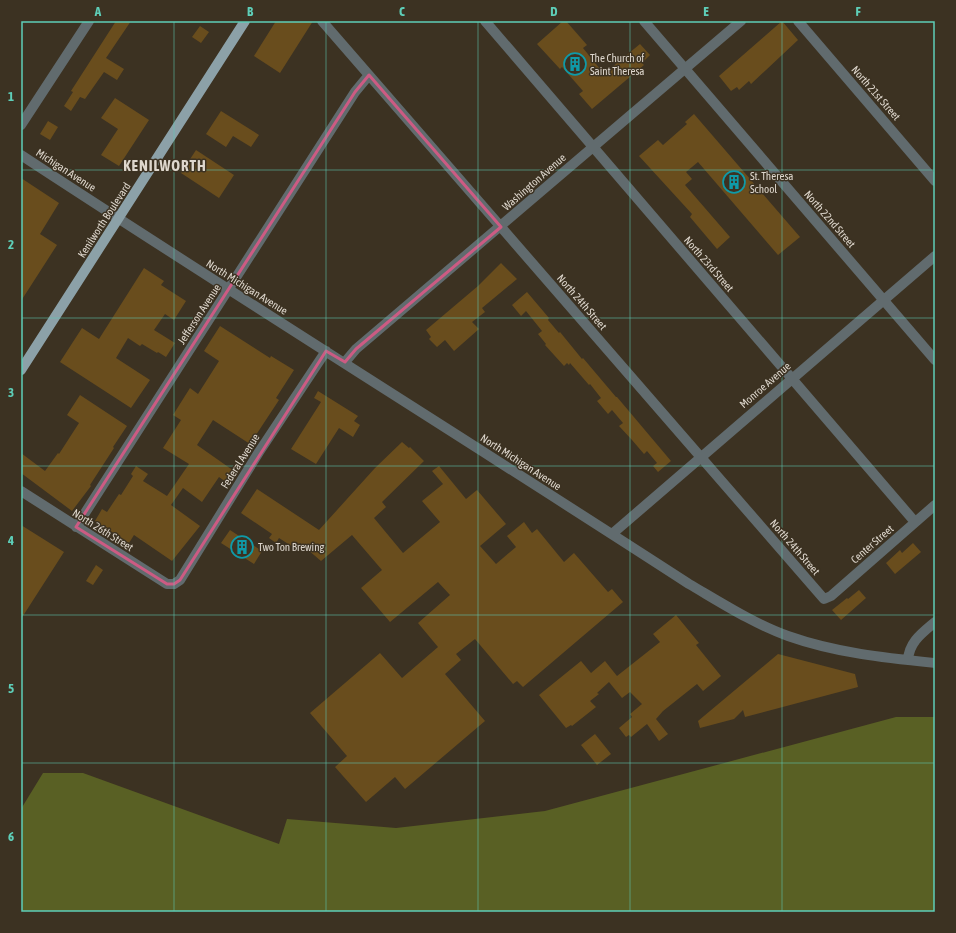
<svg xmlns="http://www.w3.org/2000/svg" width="956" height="933" font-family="'Asap Condensed',sans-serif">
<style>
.green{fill:#596024}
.building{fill:#694d1d}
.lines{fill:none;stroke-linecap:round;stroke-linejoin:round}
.minor{stroke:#616b6e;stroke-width:10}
.major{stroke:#8ca1a8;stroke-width:10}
.marked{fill:none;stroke:#cc5b83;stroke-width:3;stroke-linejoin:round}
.grid{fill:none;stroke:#5eceb8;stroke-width:1;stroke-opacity:0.55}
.labels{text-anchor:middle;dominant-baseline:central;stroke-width:3;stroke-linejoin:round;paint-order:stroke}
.poi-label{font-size:11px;fill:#ded7cd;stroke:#3c3222;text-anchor:start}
.street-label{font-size:11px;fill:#ded7cd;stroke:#3c3222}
.district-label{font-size:15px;font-weight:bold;letter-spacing:1px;fill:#ded7cd;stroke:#3c3222}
.neatline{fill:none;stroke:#5eceb8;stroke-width:1.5}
.grid-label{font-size:13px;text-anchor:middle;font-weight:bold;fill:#5eceb8}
</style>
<rect width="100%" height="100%" fill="#3c3222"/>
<path class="green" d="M 896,717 L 935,717 L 935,912 L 21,912 L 21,809 L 43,773 L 83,773 L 279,844 L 287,819 L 396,828 L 545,811 Z"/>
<path class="building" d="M 116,21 L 131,21 L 106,58 L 124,69 L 117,80 L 104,72 L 85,99 L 80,97 L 71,111 L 64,106 L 73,92 L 71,91 Z
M 276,21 L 313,21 L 280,73 L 254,56 Z
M 563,21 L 566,21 L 587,45 L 583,48 L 600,69 L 602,67 L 606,72 L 640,44 L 650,55 L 642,63 L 644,65 L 592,109 L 579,94 L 583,91 L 562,67 L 560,69 L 537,44 Z
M 782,21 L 798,40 L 751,84 L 749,81 L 739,90 L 737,87 L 731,91 L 719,76 Z
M 200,26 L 209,32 L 201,43 L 192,37 Z
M 115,98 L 149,120 L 119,166 L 101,155 L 118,129 L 101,118 Z
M 221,111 L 259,135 L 251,147 L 233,136 L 226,147 L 206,134 Z
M 694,114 L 800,237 L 778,255 L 698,162 L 686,172 L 692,179 L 685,185 L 730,237 L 717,249 L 690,217 L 692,214 L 639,156 L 658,140 L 663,145 L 687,124 L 685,122 Z
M 48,121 L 58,127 L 50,140 L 40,134 Z
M 196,150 L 234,175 L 219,198 L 181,173 Z
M 21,178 L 59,203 L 40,234 L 57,245 L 21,301 Z
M 501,263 L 517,279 L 482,308 L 485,312 L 472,322 L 479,329 L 454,351 L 445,340 L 437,347 L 429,339 L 431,337 L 426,330 L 478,286 Z
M 144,268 L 164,281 L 161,285 L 186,301 L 174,320 L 165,314 L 154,330 L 175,343 L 166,357 L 158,352 L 157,353 L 142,344 L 140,346 L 128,338 L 116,358 L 150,380 L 131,408 L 60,362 L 82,328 L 99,339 Z
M 527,292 L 549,318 L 548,320 L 559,333 L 560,332 L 582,359 L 583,358 L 616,397 L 617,397 L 671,461 L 658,472 L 653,466 L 657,463 L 647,451 L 644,454 L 632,440 L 619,426 L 623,423 L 612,410 L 608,414 L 597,401 L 601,398 L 590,384 L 589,385 L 570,363 L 569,365 L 567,363 L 564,366 L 545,345 L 546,344 L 538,334 L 542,331 L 526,311 L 521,316 L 512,305 Z
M 220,326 L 270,358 L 271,356 L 294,370 L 276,398 L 279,400 L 250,444 L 213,420 L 197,445 L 234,471 L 226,482 L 219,477 L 202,502 L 183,488 L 171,505 L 200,526 L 172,561 L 134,535 L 129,543 L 95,521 L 102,509 L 107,512 L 119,494 L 121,495 L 133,476 L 131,474 L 136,466 L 148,474 L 143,481 L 167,496 L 189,464 L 163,448 L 181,420 L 173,415 L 190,388 L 198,394 L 219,361 L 204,351 Z
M 318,391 L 358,416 L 354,421 L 360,425 L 353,437 L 339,428 L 316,464 L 291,449 L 321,402 L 314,398 Z
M 80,395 L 127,426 L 113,447 L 114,448 L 90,485 L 91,486 L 72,511 L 21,473 L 21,453 L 45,471 L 58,453 L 59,454 L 79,423 L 67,415 Z
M 402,442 L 409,448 L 410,447 L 424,461 L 382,502 L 386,507 L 374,518 L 403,553 L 440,522 L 422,501 L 443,484 L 432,471 L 439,466 L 466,499 L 477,490 L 506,524 L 480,546 L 496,564 L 516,547 L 507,536 L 524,522 L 532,533 L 537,529 L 564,562 L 574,553 L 608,592 L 612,589 L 623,602 L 523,687 L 517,681 L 513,684 L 475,639 L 456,654 L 461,660 L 445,674 L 485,721 L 405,789 L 395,777 L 366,802 L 335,767 L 347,756 L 310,713 L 380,653 L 402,678 L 438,647 L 418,623 L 450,595 L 438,582 L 390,622 L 361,588 L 382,570 L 352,535 L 321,561 L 300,543 L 296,549 L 279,538 L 276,543 L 269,538 L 272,534 L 241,513 L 257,489 L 319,530 L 375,468 Z
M 21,525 L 64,552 L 21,619 Z
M 230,530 L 262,551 L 254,564 L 221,543 Z
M 913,543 L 921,552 L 895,574 L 886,563 L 900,550 L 902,553 Z
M 96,565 L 103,570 L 93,585 L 86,581 Z
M 859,590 L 866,598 L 841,620 L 832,610 L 847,598 L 848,599 Z
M 676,615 L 699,643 L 696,645 L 721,676 L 703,691 L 697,684 L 663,711 L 656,719 L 668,734 L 659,741 L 647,724 L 631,737 L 629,735 L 626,737 L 619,728 L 632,717 L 630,714 L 642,704 L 630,692 L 622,698 L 609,682 L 597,693 L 599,694 L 590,701 L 596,707 L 572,726 L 571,725 L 566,728 L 539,695 L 581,661 L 591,673 L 605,661 L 617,676 L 660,642 L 653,634 Z
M 778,654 L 855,674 L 858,687 L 745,717 L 743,710 L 734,719 L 700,728 L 698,721 Z
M 595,734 L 611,754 L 597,765 L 581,745 Z"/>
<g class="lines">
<path class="minor" d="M 322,21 L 824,599 L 831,596 L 935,505
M 485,21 L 915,522
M 644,21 L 935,360
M 798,21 L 935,181
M 21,125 L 89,21
M 21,155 C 242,300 467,440 689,584 C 720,602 754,624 788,636 C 836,653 886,658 935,663
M 345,362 L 356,349 L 741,21
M 21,491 L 167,584 L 174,584 L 180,580 L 259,452 L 326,351
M 76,527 L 355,92 L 369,75
M 612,534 L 935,256
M 908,660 C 909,642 922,633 935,622"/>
<path class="major" d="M 21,370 L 245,21"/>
</g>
<path class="marked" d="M 369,75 L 501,227 L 356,349 L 345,362 L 326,351 L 180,580 L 174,584 L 167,584 L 76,527 L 355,92 Z"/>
<path class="grid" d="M 174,21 L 174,912M 326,21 L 326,912M 478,21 L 478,912M 630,21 L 630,912M 782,21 L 782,912M 21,170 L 935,170M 21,318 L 935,318M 21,466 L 935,466M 21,615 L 935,615M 21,763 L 935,763"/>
<defs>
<g id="building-ring" transform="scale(1.15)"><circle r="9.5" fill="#3c3222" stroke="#0f9aa8" stroke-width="1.5"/><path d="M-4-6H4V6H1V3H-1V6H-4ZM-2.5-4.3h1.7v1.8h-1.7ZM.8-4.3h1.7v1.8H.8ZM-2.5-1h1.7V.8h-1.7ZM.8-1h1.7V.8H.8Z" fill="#0f9aa8"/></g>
</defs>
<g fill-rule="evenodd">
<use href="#building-ring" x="575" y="64"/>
<use href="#building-ring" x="734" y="182"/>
<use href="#building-ring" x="242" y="547"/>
</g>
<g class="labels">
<g class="poi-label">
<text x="590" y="58">The Church of<tspan x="590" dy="13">Saint Theresa</tspan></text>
<text x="750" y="176">St. Theresa<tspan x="750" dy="13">School</tspan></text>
<text x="258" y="547">Two Ton Brewing</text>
</g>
<g class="street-label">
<text transform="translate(876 93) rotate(49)">North 21st Street</text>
<text transform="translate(66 170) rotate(33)">Michigan Avenue</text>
<text transform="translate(534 182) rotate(-41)">Washington Avenue</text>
<text transform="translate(830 219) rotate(49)">North 22nd Street</text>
<text transform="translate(104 220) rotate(-57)">Kenilworth Boulevard</text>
<text transform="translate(709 264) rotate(49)">North 23rd Street</text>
<text transform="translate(247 287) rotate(32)">North Michigan Avenue</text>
<text transform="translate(582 302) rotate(49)">North 24th Street</text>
<text transform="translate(199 314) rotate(-57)">Jefferson Avenue</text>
<text transform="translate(765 385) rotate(-41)">Monroe Avenue</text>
<text transform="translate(240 461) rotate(-58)">Federal Avenue</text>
<text transform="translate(521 462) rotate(33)">North Michigan Avenue</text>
<text transform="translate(103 530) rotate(32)">North 26th Street</text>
<text transform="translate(872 544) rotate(-41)">Center Street</text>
<text transform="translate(795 547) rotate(49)">North 24th Street</text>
</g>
<g class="district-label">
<text x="165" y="165">KENILWORTH</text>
</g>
</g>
<rect width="956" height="933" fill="none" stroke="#3c3222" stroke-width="44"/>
<rect x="22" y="22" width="912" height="889" class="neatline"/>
<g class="grid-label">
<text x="98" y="16">A</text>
<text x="250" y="16">B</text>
<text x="402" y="16">C</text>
<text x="554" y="16">D</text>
<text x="706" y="16">E</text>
<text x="858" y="16">F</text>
<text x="11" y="101">1</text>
<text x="11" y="249">2</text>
<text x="11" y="397">3</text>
<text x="11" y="545">4</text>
<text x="11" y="693">5</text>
<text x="11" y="841">6</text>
</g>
</svg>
